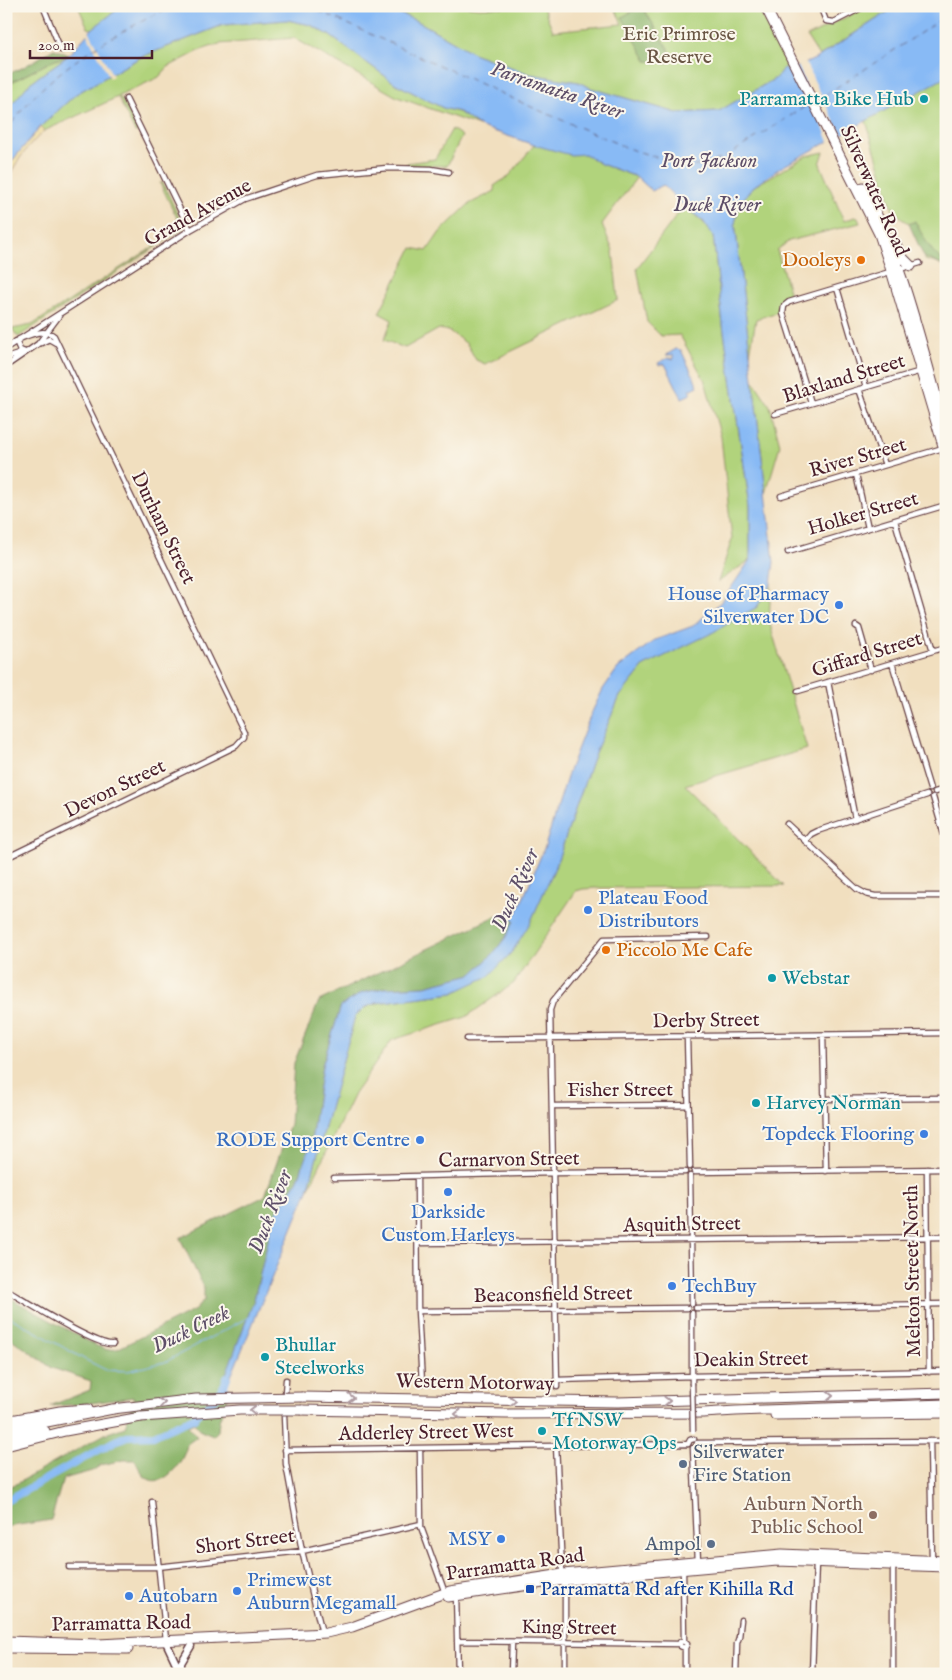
<svg xmlns="http://www.w3.org/2000/svg" width="952" height="1680" font-family="'IM FELL English',serif">
<style>
.green{fill:#b1d37b;stroke:#7e7953}
.forest{fill:#8cb56b;stroke:#6b6a4b}
.sand{fill:#eeda9e;stroke:#9c7c64}
.water{fill:#88baf5;stroke:#696c90}
.pier{fill:#f1dfbf}
.lines{fill:none;stroke-linecap:round;stroke-linejoin:round}
.stream{stroke:#88baf5;stroke-width:1}
.river{stroke:#88baf5;stroke-width:8}
.ferry{stroke:#5d4e68;stroke-width:1;stroke-dasharray:6 5;stroke-linecap:butt}
.street-casing{stroke:#633c41;stroke-width:7}
.secondary-casing{stroke:#633c41;stroke-width:9}
.highway-casing{stroke:#633c41;stroke-width:11}
.street{stroke:#fff;stroke-width:4.5}
.secondary{stroke:#fff;stroke-width:6}
.highway{stroke:#fff;stroke-width:9}
.street-bridge-casing{stroke:#633c41;stroke-width:7;stroke-linecap:butt}
.highway-bridge-casing{stroke:#633c41;stroke-width:11;stroke-linecap:butt}
.street-bridge{stroke:#fff;stroke-width:4.5}
.highway-bridge{stroke:#fff;stroke-width:9}
.oneway{stroke:#ae9aa0}
.culture-dot{fill:#0f9aa8;stroke:#fbf7ec;stroke-width:2}
.food-dot{fill:#e8710a;stroke:#fbf7ec;stroke-width:2}
.shop-dot{fill:#3f7fe0;stroke:#fbf7ec;stroke-width:2}
.service-dot{fill:#5c6f8a;stroke:#fbf7ec;stroke-width:2}
.education-dot{fill:#8d6e63;stroke:#fbf7ec;stroke-width:2}
.transit-dot{fill:#1a4fb4;stroke:#fbf7ec;stroke-width:2}
.labels{text-anchor:middle;dominant-baseline:central;stroke-width:4;stroke-linejoin:round;paint-order:stroke}
.park-label{font-size:20px;fill:#695543;stroke:#fbf7ec}
.culture-label{font-size:20px;fill:#0d838f;stroke:#fbf7ec;text-anchor:start}
.street-label{font-size:20px;fill:#4a1f2b;stroke:#fbf7ec}
.food-label{font-size:20px;fill:#c56008;stroke:#fbf7ec;text-anchor:end}
.shop-label{font-size:20px;fill:#366cbe;stroke:#fbf7ec;text-anchor:end}
.service-label{font-size:20px;fill:#4e5e75;stroke:#fbf7ec;text-anchor:start}
.education-label{font-size:20px;fill:#785e54;stroke:#fbf7ec;text-anchor:end}
.transit-label{font-size:20px;fill:#164399;stroke:#fbf7ec;text-anchor:start}
.water-label{font-size:21px;font-style:italic;fill:#5d4e68;stroke:#fbf7ec}
</style>
<rect width="100%" height="100%" fill="#fbf7ec"/>
<filter id="ink" filterUnits="userSpaceOnUse"><feTurbulence type="fractalNoise" baseFrequency=".02" numOctaves="2"/><feDisplacementMap in="SourceGraphic" scale="10" xChannelSelector="R" yChannelSelector="G"/><feConvolveMatrix kernelMatrix="1 2 1 2 8 2 1 2 1" color-interpolation-filters="sRGB"/></filter>
<filter id="wash" filterUnits="userSpaceOnUse"><feTurbulence type="fractalNoise" baseFrequency=".0096" numOctaves="4" result="noise"/><feDisplacementMap in="SourceGraphic" scale="20" xChannelSelector="R" yChannelSelector="G"/><feGaussianBlur stdDeviation="1.12" result="paint"/><feColorMatrix in="noise" values="0 0 0 0 0 0 0 0 0 0 0 0 0 0 0 0 0 1.4 0 .05"/><feComposite in="paint" operator="in"/></filter>
<g filter="url(#wash)">
<rect width="100%" height="100%" fill="#f1dfbf"/>
<path class="green" d="M 78,6 L 122,6 L 92,29 L 88,28 Z
M 383,6 L 463,6 L 479,8 L 543,6 L 553,31 L 622,24 L 614,6 L 756,6 L 793,69 L 782,70 L 776,78 L 719,111 L 677,113 L 591,88 L 578,82 L 530,74 L 475,54 L 421,23 Z
M 868,6 L 894,6 L 894,8 L 819,56 L 807,37 Z
M 287,20 L 311,25 L 329,35 L 396,84 L 443,108 L 459,112 L 479,126 L 397,97 L 294,38 L 219,44 L 201,50 L 168,67 L 159,77 L 119,96 L 123,101 L 138,131 L 135,132 L 118,97 L 44,131 L 40,127 L 76,94 L 141,57 L 223,25 Z
M 69,55 L 30,83 L 6,111 L 6,85 L 50,62 Z
M 946,76 L 946,266 L 925,260 L 925,252 L 912,226 L 893,211 L 866,121 Z
M 452,129 L 462,136 L 447,166 L 406,165 L 407,163 L 435,159 Z
M 534,145 L 585,154 L 601,164 L 637,177 L 602,224 L 613,251 L 618,300 L 485,364 L 476,360 L 467,344 L 449,331 L 439,329 L 405,348 L 384,340 L 392,320 L 379,313 L 412,248 L 427,251 L 440,232 L 469,204 L 495,191 L 494,186 L 510,175 Z
M 824,152 L 820,164 L 844,221 L 857,216 L 860,223 L 789,241 L 777,250 L 790,295 C 781,297 776,302 778,312 L 756,319 L 750,354 L 735,223 L 740,203 L 753,187 L 806,156 Z
M 160,183 L 163,183 L 183,225 L 183,229 L 18,337 L 12,329 L 32,325 L 181,229 L 181,226 Z
M 684,206 L 703,222 L 713,235 L 723,325 L 750,506 L 750,560 L 718,582 L 732,539 L 721,437 L 705,381 L 680,335 L 661,336 L 647,322 L 637,268 Z
M 753,380 L 770,406 L 780,445 L 766,493 Z
M 771,584 L 769,621 L 807,749 L 685,785 L 784,886 L 596,888 L 583,889 L 576,891 L 514,983 L 466,1017 L 392,1040 L 354,1094 L 308,1190 L 355,1016 L 364,1008 L 376,1003 L 453,993 L 530,923 L 556,865 L 594,755 L 620,696 L 644,666 L 757,607 Z"/>
<path class="forest" d="M 642,6 L 674,58 L 667,63 L 647,61 L 622,17 Z
M 54,49 L 69,55 L 50,62 L 6,85 L 6,75 L 22,68 Z
M 915,221 C 921,232 933,258 946,261 L 946,267 L 924,257 L 909,224 Z
M 496,916 L 515,921 L 506,937 L 492,955 L 472,974 L 425,986 L 384,988 L 363,993 L 341,1006 L 322,1066 L 311,1142 L 298,1180 L 274,1216 L 254,1300 L 222,1386 L 227,1386 L 230,1389 L 219,1421 L 218,1431 L 213,1436 L 201,1431 L 194,1423 L 188,1426 L 197,1437 L 187,1444 C 185,1461 161,1494 143,1475 C 140,1471 137,1464 135,1460 L 123,1460 L 101,1465 L 92,1471 L 63,1479 L 51,1520 L 6,1527 L 6,1488 L 18,1483 L 105,1434 L 125,1427 L 134,1397 L 84,1404 L 50,1406 L 90,1390 L 91,1381 L 52,1368 L 6,1335 L 6,1296 L 97,1346 L 108,1350 L 117,1349 L 195,1310 L 204,1300 L 204,1288 L 180,1238 L 265,1196 L 290,1125 L 294,1063 L 319,1001 Z"/>
<path class="sand" d="M 40,127 L 44,131 C 28,146 13,164 6,185 L 8,166 Z"/>
<path class="water" d="M 122,6 L 383,6 L 421,23 L 475,54 L 530,74 L 578,82 L 591,88 L 677,113 L 719,111 L 776,78 L 783,68 L 793,69 L 815,59 L 897,6 L 946,6 L 946,77 L 780,168 L 753,187 L 740,203 L 735,223 L 774,562 L 771,584 L 757,607 L 710,634 L 644,666 L 620,696 L 594,755 L 556,865 L 530,923 L 512,952 L 489,976 L 453,993 L 376,1003 L 364,1008 L 355,1016 L 308,1190 L 227,1386 L 221,1387 L 254,1300 L 274,1216 L 298,1180 L 311,1142 L 322,1066 L 341,1006 L 362,993 L 384,988 L 425,986 L 472,974 L 492,955 L 506,937 L 514,921 L 508,914 L 508,909 L 517,913 L 545,846 L 570,768 L 591,714 L 603,689 L 618,668 L 655,640 L 693,626 L 722,601 L 750,560 L 750,506 L 723,325 L 713,235 L 703,221 L 684,206 L 663,185 L 652,191 L 637,177 L 601,164 L 585,154 L 571,155 L 534,145 L 479,126 L 459,112 L 443,108 L 396,84 L 329,35 L 311,25 L 287,20 L 223,25 L 141,57 L 76,94 L 40,127 L 6,168 L 6,111 L 30,83 L 69,55 L 92,29 Z
M 676,349 L 681,350 L 698,386 L 689,390 L 691,394 L 682,398 L 665,364 L 659,365 L 658,363 L 668,358 L 674,359 L 673,355 L 666,355 Z"/>
<path class="pier" d="M 88,29 L 113,76 L 110,78 L 86,32 Z
M 804,60 L 842,137 L 830,144 L 797,63 Z"/>
<g class="lines">
<path class="stream" d="M 6,1315 L 84,1359 L 106,1370 L 128,1371 L 165,1362 L 247,1318"/>
<path class="river" d="M 6,1501 L 115,1441 L 127,1436 L 154,1435 L 194,1418 L 211,1403 L 224,1386 L 227,1377"/>
<path class="ferry" d="M 308,6 L 536,109 L 630,149 L 683,165 L 697,166 L 724,158 L 809,104
M 817,100 L 910,40 L 946,16
M 6,132 C 44,72 110,36 173,6"/>
</g>
</g>
<g filter="url(#ink)">
<g class="lines">
<g class="street-casing">
<path id="street" d="M 43,6 L 61,50
M 820,6 L 826,21 L 834,22 L 865,6
M 126,99 L 190,230
M 837,288 L 866,387
M 16,341 L 20,350 L 25,352
M 41,343 L 49,339 L 56,343
M 6,348 L 190,230 L 245,199 L 317,175 L 387,168 L 431,169 L 449,172
M 6,358 L 22,353
M 6,366 L 38,344 L 59,316
M 859,389 L 885,465
M 811,403 L 783,313 L 784,306 L 789,302 L 920,263
M 775,414 L 921,371
M 856,474 L 868,528
M 781,496 L 943,448
M 895,521 L 933,651
M 788,552 L 946,505
M 856,626 L 859,628 L 871,670
M 892,663 L 930,789
M 828,682 L 855,819
M 798,691 L 946,647
M 935,792 L 946,789
M 933,797 L 946,842
M 787,824 L 857,889 L 866,894 L 875,896 L 946,896
M 805,841 L 811,834 L 817,831 L 927,795
M 6,858 L 236,746 L 244,737 L 244,732 L 54,336 C 44,328 30,335 19,339
M 823,1035 L 826,1171
M 687,1036 L 690,1167
M 467,1039 L 946,1033
M 825,1099 L 946,1098
M 552,1106 L 688,1105
M 927,1169 L 929,1372
M 694,1172 L 946,1169
M 690,1176 L 692,1304
M 417,1177 L 418,1311 L 422,1383
M 334,1178 L 553,1173 L 685,1172
M 418,1243 L 946,1237
M 6,1290 C 25,1301 97,1347 113,1344
M 696,1308 L 946,1304
M 418,1311 L 687,1308
M 692,1313 L 692,1383
M 557,1380 L 692,1376 L 946,1371
M 557,1387 L 550,1010 L 553,1001 L 604,939 L 708,937
M 285,1393 L 286,1380
M 284,1415 L 286,1464 L 302,1551 L 322,1633
M 930,1441 L 932,1560
M 697,1443 L 946,1441
M 688,1444 L 690,1440 L 694,1439
M 556,1445 L 562,1570 L 565,1581 L 565,1674
M 693,1448 L 698,1562
M 420,1449 L 421,1527 L 445,1593
M 285,1450 L 688,1444
M 152,1502 L 166,1640
M 893,1565 L 893,1674
M 69,1567 L 157,1567 L 302,1551 L 421,1524
M 683,1570 L 684,1641
M 456,1595 L 458,1674
M 457,1641 L 680,1644
M 685,1648 L 680,1646 L 680,1642 L 683,1641 L 687,1644 L 685,1648 L 685,1674
M 511,1674 L 512,1642
M 736,1674 L 737,1643 L 739,1637 L 741,1620
M 812,1674 L 816,1563"/>
</g>
<g class="secondary-casing">
<path id="secondary" d="M 166,1642 L 181,1674
M 181,1670 L 181,1663 L 191,1646"/>
</g>
<g class="highway-casing">
<path id="highway" d="M 765,6 L 879,234 L 889,264 L 946,456
M 863,187 C 904,262 922,348 946,430
M 895,242 L 902,257 L 911,266
M 302,1397 L 618,1402 L 946,1393
M 302,1410 L 507,1414 L 703,1413 L 736,1411 L 946,1404
M 775,1415 L 946,1413
M 6,1421 L 60,1411 L 88,1409
M 6,1430 L 113,1409
M 6,1438 L 45,1431
M 6,1446 L 65,1431 L 141,1417
M 448,1597 L 557,1581 L 777,1561 L 946,1567
M 6,1641 L 98,1644 L 326,1633 L 352,1627 L 450,1591 L 563,1574 L 782,1554 L 946,1561
M 6,1648 L 128,1649"/>
</g>
<use href="#street" class="street"/>
<use href="#secondary" class="secondary"/>
<use href="#highway" class="highway"/>
<g class="street-bridge-casing">
<path id="street-bridge" d="M 692,1383 L 693,1431"/>
</g>
<g class="highway-bridge-casing">
<path id="highway-bridge" d="M 113,1409 L 196,1399 L 302,1397
M 141,1417 L 240,1410 L 302,1410"/>
</g>
<use href="#street-bridge" class="street-bridge"/>
<use href="#highway-bridge" class="highway-bridge"/>
</g>
<defs><path id="oneway-chevron" d="M-2-3.5L2.5 0L-2 3.5" fill="none" stroke-width="1.6" stroke-linecap="round" stroke-linejoin="round" transform="scale(1.25)"/></defs>
<g class="oneway">
<use href="#oneway-chevron" transform="translate(830 1396) rotate(-2)"/>
<use href="#oneway-chevron" transform="translate(351 1398) rotate(1)"/>
<use href="#oneway-chevron" transform="translate(513 1401) rotate(1)"/>
<use href="#oneway-chevron" transform="translate(667 1401) rotate(-2)"/>
<use href="#oneway-chevron" transform="translate(162 1403) rotate(-7)"/>
<use href="#oneway-chevron" transform="translate(253 1410) rotate(-179)"/>
<use href="#oneway-chevron" transform="translate(458 1414) rotate(-179)"/>
</g>
</g>
<g class="culture-dot">
<circle cx="924" cy="99" r="5"/>
<circle cx="772" cy="978" r="5"/>
<circle cx="756" cy="1103" r="5"/>
<circle cx="265" cy="1357" r="5"/>
<circle cx="542" cy="1431" r="5"/>
</g>
<g class="food-dot">
<circle cx="861" cy="260" r="5"/>
<circle cx="606" cy="950" r="5"/>
</g>
<g class="shop-dot">
<circle cx="839" cy="605" r="5"/>
<circle cx="588" cy="910" r="5"/>
<circle cx="924" cy="1134" r="5"/>
<circle cx="420" cy="1140" r="5"/>
<circle cx="448" cy="1192" r="5"/>
<circle cx="672" cy="1286" r="5"/>
<circle cx="501" cy="1539" r="5"/>
<circle cx="237" cy="1591" r="5"/>
<circle cx="129" cy="1596" r="5"/>
</g>
<g class="service-dot">
<circle cx="683" cy="1464" r="5"/>
<circle cx="711" cy="1544" r="5"/>
</g>
<circle class="education-dot" cx="873" cy="1515" r="5"/>
<rect class="transit-dot" x="525" y="1584" width="10" height="10" rx="2.5"/>
<g class="labels">
<g class="park-label">
<text x="679" y="34">Eric Primrose<tspan x="679" dy="23">Reserve</tspan></text>
</g>
<g class="culture-label">
<text x="914" y="99" text-anchor="end">Parramatta Bike Hub</text>
<text x="782" y="978">Webstar</text>
<text x="766" y="1103">Harvey Norman</text>
<text x="275" y="1345">Bhullar<tspan x="275" dy="23">Steelworks</tspan></text>
<text x="552" y="1420">TfNSW<tspan x="552" dy="23">Motorway Ops</tspan></text>
</g>
<g class="street-label">
<text transform="translate(874 191) rotate(66)">Silverwater Road</text>
<text transform="translate(198 213) rotate(-29)">Grand Avenue</text>
<text transform="translate(844 379) rotate(-17)">Blaxland Street</text>
<text transform="translate(858 458) rotate(-16)">River Street</text>
<text transform="translate(863 514) rotate(-16)">Holker Street</text>
<text transform="translate(163 528) rotate(64)">Durham Street</text>
<text transform="translate(867 655) rotate(-17)">Giffard Street</text>
<text transform="translate(115 789) rotate(-26)">Devon Street</text>
<text transform="translate(706 1021) rotate(-1)">Derby Street</text>
<text x="620" y="1090">Fisher Street</text>
<text transform="translate(509 1160) rotate(-1)">Carnarvon Street</text>
<text transform="translate(682 1225) rotate(-1)">Asquith Street</text>
<text transform="translate(913 1271) rotate(-91)">Melton Street North</text>
<text transform="translate(553 1295) rotate(-1)">Beaconsfield Street</text>
<text transform="translate(751 1360) rotate(-1)">Deakin Street</text>
<text transform="translate(475 1383) rotate(1)">Western Motorway</text>
<text transform="translate(426 1433) rotate(-1)">Adderley Street West</text>
<text transform="translate(245 1542) rotate(-7)">Short Street</text>
<text transform="translate(515 1565) rotate(-8)">Parramatta Road</text>
<text transform="translate(121 1624) rotate(-1)">Parramatta Road</text>
<text transform="translate(569 1628) rotate(1)">King Street</text>
</g>
<g class="food-label">
<text x="851" y="260">Dooleys</text>
<text x="616" y="950" text-anchor="start">Piccolo Me Cafe</text>
</g>
<g class="shop-label">
<text x="829" y="594">House of Pharmacy<tspan x="829" dy="23">Silverwater DC</tspan></text>
<text x="598" y="898" text-anchor="start">Plateau Food<tspan x="598" dy="23">Distributors</tspan></text>
<text x="914" y="1134">Topdeck Flooring</text>
<text x="410" y="1140">RODE Support Centre</text>
<text x="448" y="1212" text-anchor="middle">Darkside<tspan x="448" dy="23">Custom Harleys</tspan></text>
<text x="682" y="1286" text-anchor="start">TechBuy</text>
<text x="491" y="1539">MSY</text>
<text x="247" y="1580" text-anchor="start">Primewest<tspan x="247" dy="23">Auburn Megamall</tspan></text>
<text x="139" y="1596" text-anchor="start">Autobarn</text>
</g>
<g class="service-label">
<text x="693" y="1452">Silverwater<tspan x="693" dy="23">Fire Station</tspan></text>
<text x="701" y="1544" text-anchor="end">Ampol</text>
</g>
<g class="education-label">
<text x="863" y="1504">Auburn North<tspan x="863" dy="23">Public School</tspan></text>
</g>
<g class="transit-label">
<text x="540" y="1589">Parramatta Rd after Kihilla Rd</text>
</g>
<g class="water-label">
<text transform="translate(557 91) rotate(19)">Parramatta River</text>
<text x="709" y="161">Port Jackson</text>
<text x="717" y="205">Duck River</text>
<text transform="translate(516 890) rotate(-66)">Duck River</text>
<text transform="translate(271 1212) rotate(-69)">Duck River</text>
<text transform="translate(191 1330) rotate(-26)">Duck Creek</text>
</g>
</g>
<rect width="952" height="1680" fill="none" stroke="#fbf7ec" stroke-width="25"/>
<path d="M30 50v8h122v-8" fill="none" stroke="#4a1f2b" stroke-width="2.5"/>
<text x="38" y="50" font-size="15" fill="#4a1f2b" stroke="#fbf7ec" stroke-width="4" paint-order="stroke">200 m</text>
</svg>
